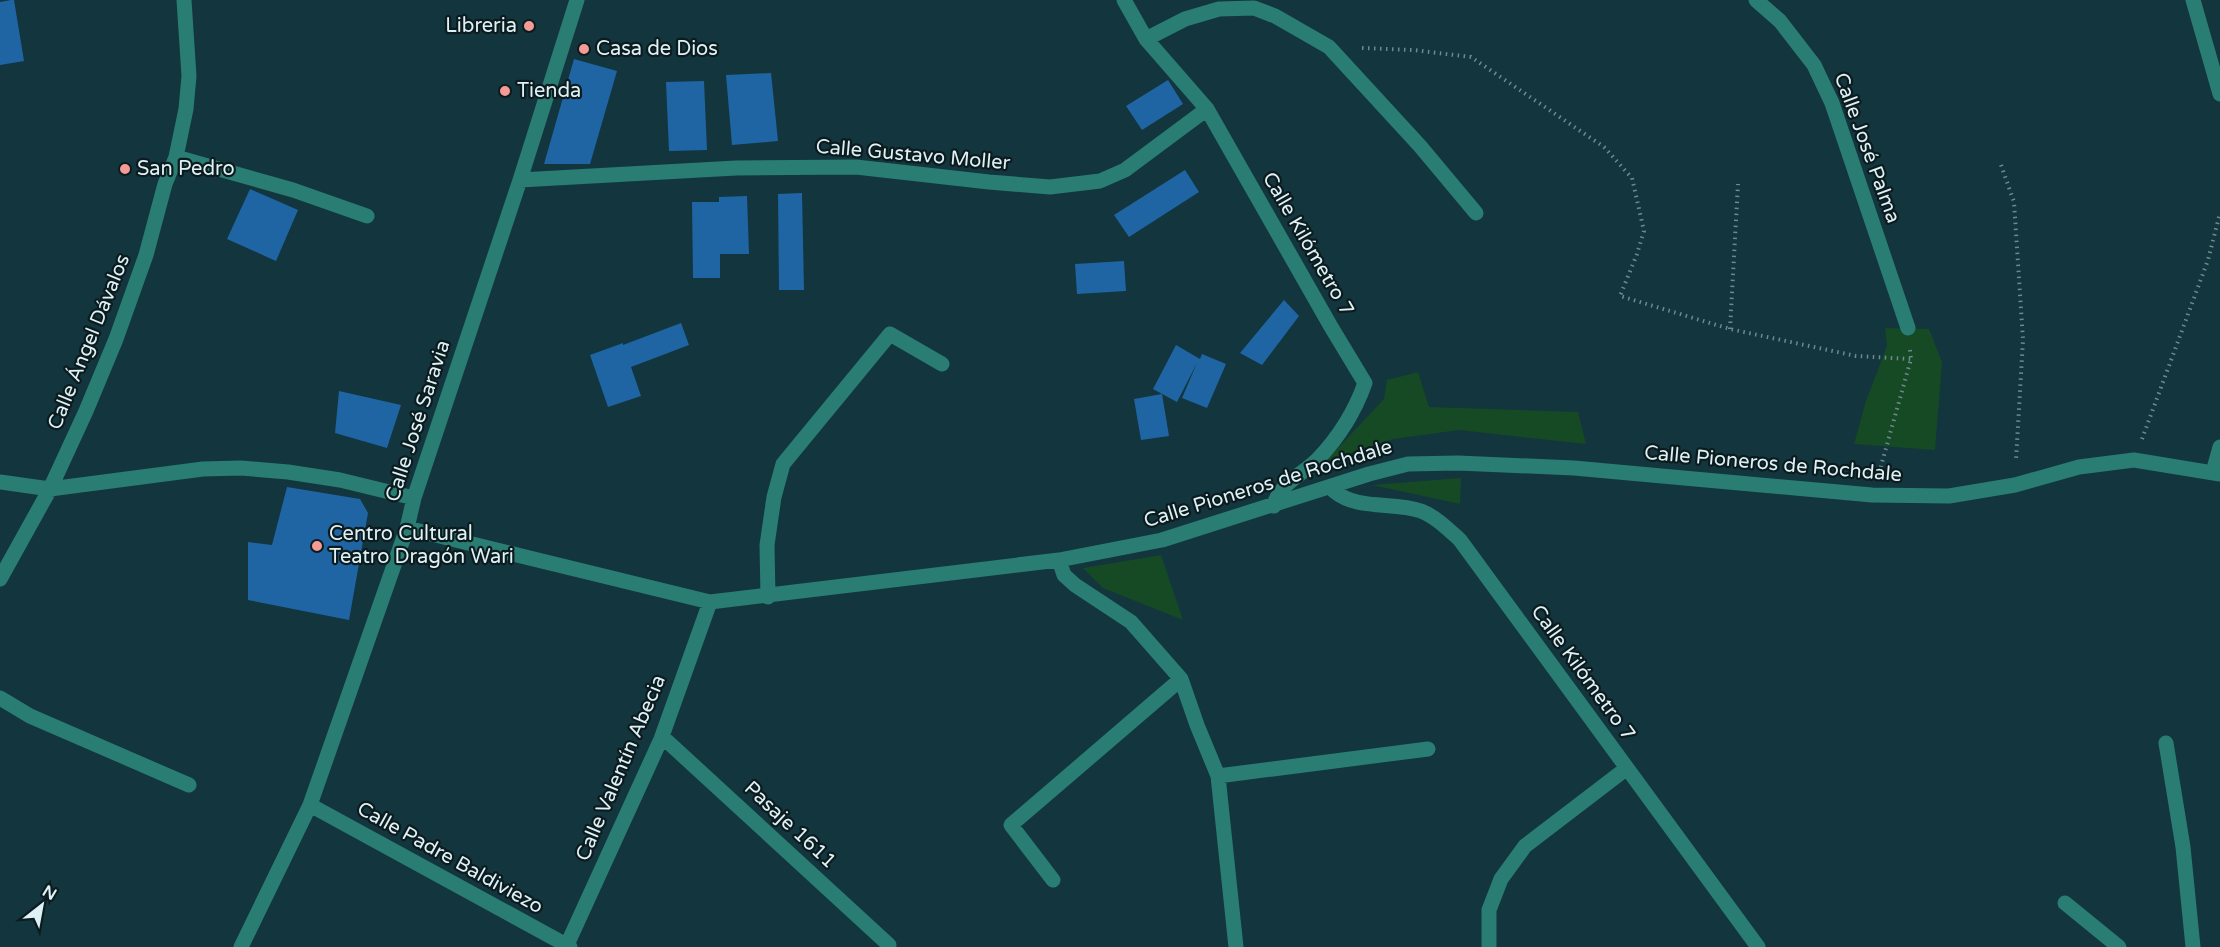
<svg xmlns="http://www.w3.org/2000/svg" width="2220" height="947" font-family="'Varela Round',sans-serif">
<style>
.green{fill:#154a25}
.building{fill:#1f65a4}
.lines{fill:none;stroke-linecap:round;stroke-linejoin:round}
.path{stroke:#6e8990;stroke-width:4;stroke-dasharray:1.5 4.5;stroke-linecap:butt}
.minor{stroke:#297d72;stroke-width:15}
.poi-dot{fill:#f59b96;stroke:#0c1b1e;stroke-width:2}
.labels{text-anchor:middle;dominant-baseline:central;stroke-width:4.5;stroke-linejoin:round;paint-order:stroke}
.poi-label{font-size:20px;fill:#def1f6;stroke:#0c1b1e;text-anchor:start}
.street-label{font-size:20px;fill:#def1f6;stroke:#0c1b1e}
</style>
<rect width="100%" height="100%" fill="#13353e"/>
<path class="green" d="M 1885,328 L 1929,329 L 1942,362 L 1935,450 L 1854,444 L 1866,401 L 1887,346 Z
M 1418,372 L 1429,407 L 1578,412 L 1586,444 L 1459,430 L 1393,439 L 1325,462 L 1384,399 L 1387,380 Z
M 1461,478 L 1460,504 L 1372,485 Z
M 1161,555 L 1183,620 L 1103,588 L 1083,568 Z"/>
<path class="building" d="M 11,0 L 14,0 L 24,61 L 0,65 L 0,2 Z
M 574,59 L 617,71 L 590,164 L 544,164 Z
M 771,73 L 778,141 L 732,145 L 726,75 Z
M 1168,80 L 1183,104 L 1142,130 L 1126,106 Z
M 704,81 L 707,150 L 669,151 L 666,82 Z
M 1185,170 L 1199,192 L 1129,237 L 1114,215 Z
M 250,189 L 298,210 L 276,261 L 227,239 Z
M 802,193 L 804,290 L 779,290 L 778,194 Z
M 747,196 L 749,254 L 720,254 L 720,278 L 693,278 L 692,202 L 719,202 L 719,197 Z
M 1124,261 L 1126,291 L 1077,294 L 1075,264 Z
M 1284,300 L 1299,316 L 1262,365 L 1240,353 Z
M 681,323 L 689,345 L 631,367 L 641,396 L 608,407 L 590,355 L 623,343 L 623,345 Z
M 1176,345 L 1200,359 L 1202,354 L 1226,364 L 1207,408 L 1182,398 L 1197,363 L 1177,402 L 1153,389 Z
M 339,391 L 401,405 L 387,448 L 335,433 Z
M 1162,394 L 1169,436 L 1141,440 L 1134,399 Z
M 287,487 L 360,499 L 368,513 L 349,620 L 248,600 L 248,542 L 272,545 Z"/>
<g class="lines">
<path class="path" d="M 1362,48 L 1413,50 L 1471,57 L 1604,147 L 1632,178 L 1644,231 L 1637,254 L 1620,296 L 1730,329 L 1856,356 L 1911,359
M 2001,165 L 2014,202 L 2023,340 L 2016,460
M 1730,329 L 1738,184
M 2142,439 L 2208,260 L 2220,213
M 1879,473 L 1911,359 L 1910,350"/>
<path class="minor" d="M 1124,0 L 1146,39 L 1207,109 L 1330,325 L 1365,383 C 1355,411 1339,437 1318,459 C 1305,473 1277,485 1274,506
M 1756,0 L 1780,21 L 1814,65 L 1832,103 L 1908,328
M 2193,0 L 2220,94
M 1146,39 L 1185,19 L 1219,9 L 1254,8 L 1275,16 L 1329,47 L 1420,146 L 1476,213
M 176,157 L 293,190 L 367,216
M 520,180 L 736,168 L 856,167 L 989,182 L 1050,187 L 1100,181 L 1125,170 L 1207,109
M 2213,472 L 2220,447
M 0,482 L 50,489 L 203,469 L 241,468 L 288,472 L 340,480 L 414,498
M 1333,486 L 1334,491 C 1358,511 1393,501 1421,511 C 1436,517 1448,529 1460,540 L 1758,947
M 407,528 L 710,602 L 1059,560 L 1162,540 L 1369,474 L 1408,464 L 1458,463 L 1574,468 L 1872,495 L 1949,496 L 2015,485 L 2079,467 L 2134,460 L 2220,474
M 1059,560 L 1064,575 L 1075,585 L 1131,622 L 1181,679 L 1197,725 L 1218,776 L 1236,947
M 0,579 L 50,489 L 86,411 L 116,339 L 146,255 L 165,184 L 176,157 L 186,109 L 189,76 L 184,0
M 768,597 L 767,545 L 774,497 L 783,464 L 890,334 L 942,364
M 0,698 L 30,716 L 189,785
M 661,739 L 668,742 L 889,945
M 2166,743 L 2183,847 L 2193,947
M 1218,776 L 1428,749
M 310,805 L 570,947
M 1053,880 L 1011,825 L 1181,679
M 2065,903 L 2119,947
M 241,947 L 310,805 L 407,528 L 414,498 L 520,180 L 577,0
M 566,947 L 661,739 L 710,602
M 1489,947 L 1489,910 L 1501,879 L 1525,846 L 1627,768"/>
</g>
<g class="poi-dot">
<circle cx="529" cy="26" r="6"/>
<circle cx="584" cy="49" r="6"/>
<circle cx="505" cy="91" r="6"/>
<circle cx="125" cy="169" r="6"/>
<circle cx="317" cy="546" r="6"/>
</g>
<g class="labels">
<g class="poi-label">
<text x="517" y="26" text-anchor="end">Libreria</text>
<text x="596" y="49">Casa de Dios</text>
<text x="517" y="91">Tienda</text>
<text x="137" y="169">San Pedro</text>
<text x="329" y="534">Centro Cultural<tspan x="329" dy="23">Teatro Dragón Wari</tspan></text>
</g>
<g class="street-label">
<text transform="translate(1867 148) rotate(70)">Calle José Palma</text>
<text transform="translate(913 155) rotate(5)">Calle Gustavo Moller</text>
<text transform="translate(1308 244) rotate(60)">Calle Kilómetro 7</text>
<text transform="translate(89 342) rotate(-68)">Calle Ángel Dávalos</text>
<text transform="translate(418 421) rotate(-72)">Calle José Saravia</text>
<text transform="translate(1773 464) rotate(5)">Calle Pioneros de Rochdale</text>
<text transform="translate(1268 484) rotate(-17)">Calle Pioneros de Rochdale</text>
<text transform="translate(1583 673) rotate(54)">Calle Kilómetro 7</text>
<text transform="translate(621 768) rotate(-67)">Calle Valentín Abecia</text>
<text transform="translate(790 825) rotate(43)">Pasaje 1611</text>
<text transform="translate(450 858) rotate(29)">Calle Padre Baldiviezo</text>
</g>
</g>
<g transform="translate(42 905) rotate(31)" stroke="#0c1b1e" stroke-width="4.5" paint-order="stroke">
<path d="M0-4.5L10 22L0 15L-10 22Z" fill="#def1f6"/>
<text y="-9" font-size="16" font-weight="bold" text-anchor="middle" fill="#def1f6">N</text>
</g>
</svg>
